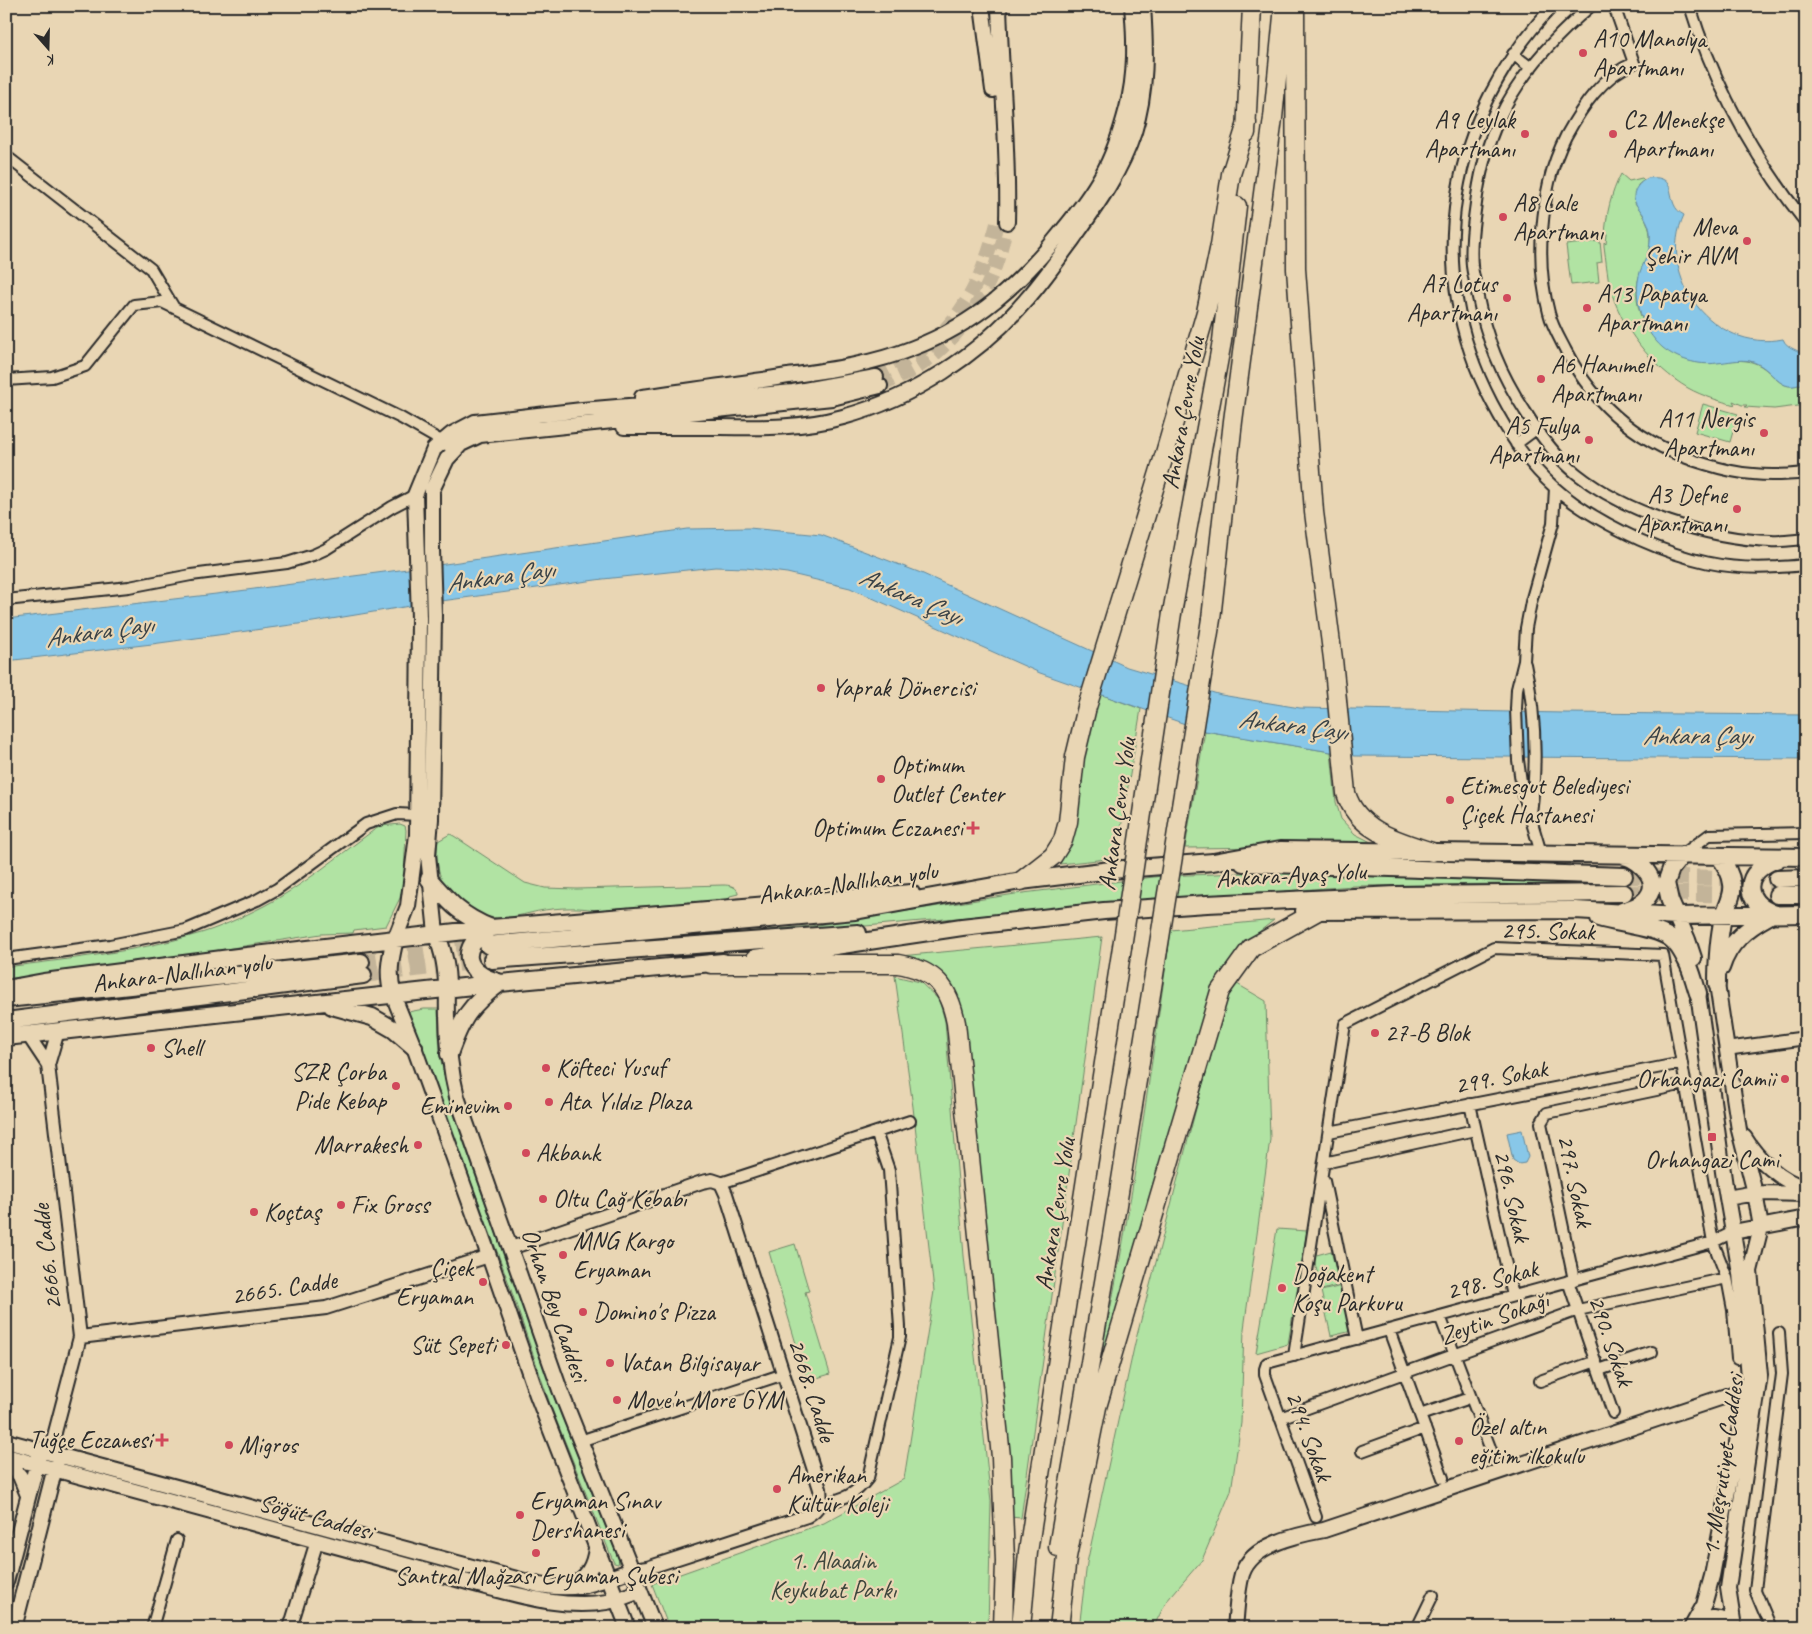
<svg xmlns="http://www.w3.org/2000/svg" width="1812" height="1634" font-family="Caveat,sans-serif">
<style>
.green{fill:#b1e3a3;stroke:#6e8767}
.water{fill:#88c7e8;stroke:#63899c}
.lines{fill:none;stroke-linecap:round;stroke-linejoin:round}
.secondary-tunnel{stroke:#c3b499;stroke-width:14;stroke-dasharray:14 7;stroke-linecap:butt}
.trunk-tunnel{stroke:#c3b499;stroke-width:16;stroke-dasharray:16 8;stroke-linecap:butt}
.minor-casing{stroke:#2b2b2b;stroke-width:14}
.tertiary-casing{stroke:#2b2b2b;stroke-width:16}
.secondary-casing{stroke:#2b2b2b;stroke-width:18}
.trunk-casing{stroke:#2b2b2b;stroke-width:20}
.motorway-casing{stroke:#2b2b2b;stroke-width:21}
.minor{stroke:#e9d6b4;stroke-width:10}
.tertiary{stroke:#e9d6b4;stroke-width:12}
.secondary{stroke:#e9d6b4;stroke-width:14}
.trunk{stroke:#e9d6b4;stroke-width:16}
.motorway{stroke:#e9d6b4;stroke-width:18}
.motorway-bridge-casing{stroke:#2b2b2b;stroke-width:21;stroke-linecap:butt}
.motorway-bridge{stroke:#e9d6b4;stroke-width:18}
.poi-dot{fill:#d1495b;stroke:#e9d6b4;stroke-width:2}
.labels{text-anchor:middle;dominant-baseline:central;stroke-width:4.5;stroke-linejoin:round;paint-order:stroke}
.poi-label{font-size:25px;fill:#2b2b2b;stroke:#e9d6b4;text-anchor:start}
.street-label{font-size:25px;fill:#2b2b2b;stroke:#e9d6b4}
.park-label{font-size:25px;fill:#3f473d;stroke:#e9d6b4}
.water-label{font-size:26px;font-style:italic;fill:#394247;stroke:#e9d6b4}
</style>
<rect width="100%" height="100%" fill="#e9d6b4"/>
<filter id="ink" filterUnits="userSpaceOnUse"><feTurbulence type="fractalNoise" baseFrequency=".02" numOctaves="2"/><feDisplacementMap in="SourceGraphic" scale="10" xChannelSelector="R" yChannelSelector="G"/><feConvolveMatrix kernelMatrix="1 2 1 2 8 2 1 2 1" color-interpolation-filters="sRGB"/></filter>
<g filter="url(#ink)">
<path class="green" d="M 1621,174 L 1629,181 L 1642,178 L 1644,180 L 1638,185 L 1635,203 C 1644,215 1651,226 1650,241 C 1650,255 1641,267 1638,281 C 1631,317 1656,352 1690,361 C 1712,367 1727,358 1747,361 C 1775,365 1776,397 1805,382 L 1806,405 L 1774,409 L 1745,407 L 1747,405 L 1742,405 L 1733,401 L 1735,405 C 1720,401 1702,396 1688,388 C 1652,367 1621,328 1610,287 C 1607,274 1606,260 1604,246 L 1604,242 L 1606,244 L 1607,234 L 1605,236 C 1606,215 1611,193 1621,174 Z
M 1600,241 L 1602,262 L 1597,263 L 1599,282 L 1571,285 L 1566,245 Z
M 1703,404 L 1738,414 L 1730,442 L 1695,432 Z
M 1097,693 L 1141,709 L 1116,858 L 1060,864 L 1070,840 L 1080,767 Z
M 1205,731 L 1331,752 L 1336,802 L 1341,819 L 1355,834 L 1379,846 L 1185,848 Z
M 400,824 L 405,826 L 406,830 L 404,877 L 400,898 L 386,926 L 354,930 L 353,933 L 321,934 L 143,962 L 6,979 L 6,967 C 69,959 133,952 194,935 C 218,929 242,917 264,906 C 303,886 338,856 374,830 L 381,826 Z
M 450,834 L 454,836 L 525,883 L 545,888 L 577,889 L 723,885 C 729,885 736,886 738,892 L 738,894 L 730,896 L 729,899 L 595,910 C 575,906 549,908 530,913 C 494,922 480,920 452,895 C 438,882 435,859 438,841 Z
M 1268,872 L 1626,883 L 1626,888 L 1499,884 L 1353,886 L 1104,905 L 491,959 L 491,955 L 811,926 L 1015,894 L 1162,876 Z
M 1274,920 L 1240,947 L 1221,978 L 1112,1347 L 1103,1345 C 1132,1208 1151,1068 1171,930 Z
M 1102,937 L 1021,1518 L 1010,1517 L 985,1235 L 959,1000 L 947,984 L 900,956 Z
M 895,976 L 920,982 L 939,1000 L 945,1021 L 964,1256 L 991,1501 L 988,1628 L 669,1628 L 652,1584 L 824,1523 L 904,1479 L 934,1291 L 913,1107 Z
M 1232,981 L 1266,1001 L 1270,1139 L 1244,1329 L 1241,1423 L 1231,1491 L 1202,1560 L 1166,1602 L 1153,1628 L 1079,1628 L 1087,1563 L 1135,1343 L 1197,1105 Z
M 424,1009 L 438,1009 L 440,1056 L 450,1103 L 557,1405 L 619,1560 L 618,1564 L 614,1563 L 551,1407 L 508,1281 L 408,1012 Z
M 1277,1229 L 1307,1231 L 1288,1344 L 1256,1353 Z
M 795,1244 L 809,1291 L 805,1292 L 830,1374 L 807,1381 L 769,1252 Z
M 1331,1251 L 1340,1285 L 1322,1290 L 1313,1256 Z
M 1342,1286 L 1352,1331 L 1331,1336 L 1321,1291 Z"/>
<path class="water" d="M 1648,178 C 1682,174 1662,204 1684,215 C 1655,277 1714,353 1783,339 C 1787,349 1798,349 1806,356 L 1805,382 C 1778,397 1775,367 1750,361 C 1739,359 1728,362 1717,363 C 1698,366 1677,359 1663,348 C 1642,330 1632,299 1640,272 C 1644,261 1650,252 1650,240 C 1651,232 1649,225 1645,218 C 1643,212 1637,208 1635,202 C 1631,192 1639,182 1648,178 Z
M 749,528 L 821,535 L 921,573 L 1127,667 L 1221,695 L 1300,708 L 1564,713 L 1806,715 L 1806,759 L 1355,756 L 1205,731 L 1040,673 L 850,588 L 787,573 L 746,568 L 715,567 L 603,579 L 434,602 L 313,622 L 152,644 L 6,661 L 6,619 L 216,594 L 438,565 L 687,529 Z
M 1522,1130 L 1528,1157 L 1525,1163 L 1519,1164 L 1513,1160 L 1507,1133 Z"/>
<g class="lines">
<path class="secondary-tunnel" d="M 876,377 C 951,340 977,300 998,220
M 880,386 C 894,379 909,374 921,365 C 971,329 996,281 1007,222"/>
<path class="trunk-tunnel" d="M 1624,876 L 1777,879
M 1624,893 L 1777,895
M 361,962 L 484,946
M 363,975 L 492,960"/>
<g class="minor-casing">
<path id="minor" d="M 1553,6 C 1449,115 1421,268 1492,403 C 1509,435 1527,463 1554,487 C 1577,508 1612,527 1640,540 C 1685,560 1728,571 1778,567 C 1787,566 1797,567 1806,564
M 1591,6 C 1553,38 1519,75 1498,121 C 1487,145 1481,170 1477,196 C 1474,218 1470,243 1472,266 C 1473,275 1476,284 1477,293 C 1486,338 1500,373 1525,411 C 1539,434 1557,458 1577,474 C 1626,513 1709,539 1771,541 C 1782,542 1794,540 1806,539
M 1614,6 L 1634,63 C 1602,76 1582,107 1566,136 C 1550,168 1545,195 1542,231 C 1540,258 1542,287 1549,313 C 1552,326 1560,339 1566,351 C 1596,408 1643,446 1705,464 C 1721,469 1737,473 1753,474 C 1771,476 1788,475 1806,473
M 1690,6 C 1714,85 1755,159 1806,223
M 1513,54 L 1531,68
M 6,156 L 151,269 L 173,306
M 6,380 L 52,377 L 85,366 L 134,305 L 162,302 L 401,418 L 443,442 L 455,451
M 1516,444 L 1536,429
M 6,600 L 129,587 L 191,575 L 287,563 L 313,555 L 326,549 L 392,507 L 415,495
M 1525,664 C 1536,713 1537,764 1531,814
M 1541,853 L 1522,789 L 1518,760 L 1516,709 L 1517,689 L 1524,661 L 1526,628 L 1531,602 L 1553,523 L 1555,488
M 1682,855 L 1709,835 L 1806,833
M 6,959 L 110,945 L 186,930 L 257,900 L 277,889 L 366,824 L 397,814 L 417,815
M 1470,1104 L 1513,1296
M 1329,1132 L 1682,1063
M 1324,1163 L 1475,1130
M 1324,1181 L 1357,1339
M 721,1183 L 910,1121
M 1574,1280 L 1541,1123 L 1547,1113 L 1685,1084
M 1568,1281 L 1613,1413
M 1440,1316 L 1494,1458
M 1389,1330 L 1443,1478
M 1294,1356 L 1345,1024 L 1494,948 L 1663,955 L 1713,1242 L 1727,1278 L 1733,1310 L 1737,1359
M 1599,1370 L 1652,1352
M 1540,1381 L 1596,1361
M 1420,1415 L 1464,1400
M 1280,1418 L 1578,1310 L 1727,1278
M 580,1441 L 784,1374
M 1362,1451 L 1425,1428
M 820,1505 C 841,1499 854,1497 868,1478 L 900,1337 L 900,1327 L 889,1170 L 876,1132
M 1316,1517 L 1265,1375 L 1265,1369 L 1267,1363 L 1713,1242 L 1733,1232
M 152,1628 L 177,1540
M 409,1628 L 409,1626
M 1417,1628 L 1433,1595
M 1771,1628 L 1755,1590 L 1782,1374 L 1779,1333"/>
</g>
<g class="tertiary-casing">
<path id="tertiary" d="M 28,1035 L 48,1065 L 58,1031
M 1726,1049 L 1806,1038
M 48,1065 L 80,1337 L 53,1440
M 511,1248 L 702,1182 L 712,1180 L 721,1183 L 726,1194 L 820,1489 C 822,1503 819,1509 807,1516 L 647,1568 L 632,1570
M 80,1337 L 326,1308 L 489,1256
M 290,1628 L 317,1541"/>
</g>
<g class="secondary-casing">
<path id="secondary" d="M 982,6 L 993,90
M 999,6 C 1001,78 1009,150 1007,222
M 642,397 C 690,390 739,384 788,376 C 830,370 873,364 913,348 C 976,324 1021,283 1063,230 C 1077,213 1091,195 1102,175 C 1114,154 1121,131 1127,108 C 1136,75 1135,40 1132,6
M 624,427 C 656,427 688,427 721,427 C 762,428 803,428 843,417 C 913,398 979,355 1026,300 C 1043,281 1058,259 1073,239 C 1097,205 1121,172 1134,132 C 1147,91 1146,49 1143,6
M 436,933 L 428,855 L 431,819 L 434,615 L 432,550 L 432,490 L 447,459 L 461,444 L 480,435 L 832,398 L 880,386
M 395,939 L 408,906 L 417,835 L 419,618 L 415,495 L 434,449 L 452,434 L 475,422 L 582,410 L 793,392 L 876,377
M 1717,984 L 1739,1130 L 1755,1193 L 1761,1227 L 1750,1271 L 1760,1375 L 1728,1588 L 1734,1627
M 447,989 C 446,1026 448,1061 457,1097 L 560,1390 L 655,1628
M 393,995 L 414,1047 L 489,1256 L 537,1395 L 628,1628
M 1744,1137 C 1758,1160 1780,1181 1806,1188
M 1727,1198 L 1755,1193 L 1806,1194
M 1733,1232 L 1806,1218
M 6,1441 L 539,1585 C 578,1592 595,1583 632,1570
M 6,1456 L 486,1587 C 525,1597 566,1609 607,1602 C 618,1600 629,1595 640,1591
M 6,1460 L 20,1476 L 28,1495
M 6,1582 L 39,1455
M 571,1586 C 587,1578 594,1566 596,1548
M 1693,1626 C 1706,1614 1723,1616 1734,1628
M 14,1628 L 57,1460
M 1235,1628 C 1237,1610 1237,1591 1242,1574 C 1252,1544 1297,1535 1324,1530 L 1747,1389
M 1691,1628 L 1704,1605 L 1712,1576 L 1749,1378 L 1740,1273 L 1725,1186 L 1698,993"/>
</g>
<g class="trunk-casing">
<path id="trunk" d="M 1682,855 L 1671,869 L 1666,883 L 1670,901 L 1687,940 L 1693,958
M 1243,863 L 1624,876
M 429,879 C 450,903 461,916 491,928
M 1777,879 L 1806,878
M 1777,895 L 1806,895
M 1304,911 L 1575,910 L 1677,916 L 1806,914
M 1622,911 C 1630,909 1638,907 1644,901 C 1664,883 1642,862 1625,856
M 1776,914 C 1740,902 1743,870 1778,859
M 1599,918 C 1618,924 1655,927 1670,938 C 1677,943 1682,952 1686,960 C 1692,970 1694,982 1698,993
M 489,929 C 458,948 464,973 498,982
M 436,933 C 444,953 447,968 447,989
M 488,945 L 855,911 L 1021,881 L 1111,870 L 1213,862 L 1280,850 L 1806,857
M 755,958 L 962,927 L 1104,911 L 1207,904 L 1396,895 L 1624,893
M 492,960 L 858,933
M 1721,968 C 1729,942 1747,928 1769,916
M 1717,984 C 1717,962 1718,940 1723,918 C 1726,907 1734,896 1732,884 C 1731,873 1725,865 1719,856
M 6,989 L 44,982 L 238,957 L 491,928 L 911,893
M 393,995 C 387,975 390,959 395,939
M 6,999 L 361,962
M 332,1006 L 372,1017 L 393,1029 L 414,1047
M 6,1021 L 363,975
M 6,1037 L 500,983 L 723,962
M 449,1054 C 462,1018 469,1006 500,983"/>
</g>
<g class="motorway-casing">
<path id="motorway" d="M 1295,6 L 1296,269 L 1314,512 L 1333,659 L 1346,793 C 1357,831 1398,841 1432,852
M 1246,133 L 1252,6
M 1172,613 L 1222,341 L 1237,206
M 1211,619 L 1233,421 L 1273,118 L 1284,6
M 1021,881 L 1053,856 L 1063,840 L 1068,822 L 1075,757 L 1087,707 L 1165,453 L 1206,312 L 1220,245 L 1231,174 L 1247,123
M 711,964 L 898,964 C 935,970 949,987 956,1023 L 1001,1457 L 1005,1561 L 1003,1628
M 1058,1547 L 1112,1236 L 1158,950
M 1021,1628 L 1028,1552 L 1122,947
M 1059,1628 L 1067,1557 L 1097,1407 L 1220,991 L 1251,948 L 1316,912"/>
</g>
<use href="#minor" class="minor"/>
<use href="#tertiary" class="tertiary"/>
<use href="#secondary" class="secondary"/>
<use href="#trunk" class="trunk"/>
<use href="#motorway" class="motorway"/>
<g class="motorway-bridge-casing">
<path id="motorway-bridge" d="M 1122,947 L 1172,613
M 1158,950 L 1211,619"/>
</g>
<use href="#motorway-bridge" class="motorway-bridge"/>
</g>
</g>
<g class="poi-dot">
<circle cx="1583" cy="53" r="5"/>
<circle cx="1525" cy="134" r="5"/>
<circle cx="1613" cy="134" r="5"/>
<circle cx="1503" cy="217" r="5"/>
<circle cx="1747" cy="241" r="5"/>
<circle cx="1507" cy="298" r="5"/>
<circle cx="1587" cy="308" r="5"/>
<circle cx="1541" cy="379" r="5"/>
<circle cx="1764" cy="433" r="5"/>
<circle cx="1589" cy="440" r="5"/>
<circle cx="1737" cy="509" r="5"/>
<circle cx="821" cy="688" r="5"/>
<circle cx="881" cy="779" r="5"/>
<circle cx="1450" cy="800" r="5"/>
<path d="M970.5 820.5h5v5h5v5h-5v5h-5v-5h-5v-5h5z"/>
<circle cx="1375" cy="1033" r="5"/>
<circle cx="151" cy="1048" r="5"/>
<circle cx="546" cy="1068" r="5"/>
<circle cx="1785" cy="1079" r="5"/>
<circle cx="396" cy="1086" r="5"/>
<circle cx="549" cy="1102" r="5"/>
<circle cx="508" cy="1106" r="5"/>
<rect x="1707" y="1132" width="10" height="10" rx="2.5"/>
<circle cx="418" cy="1145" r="5"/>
<circle cx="526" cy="1153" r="5"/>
<circle cx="543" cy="1199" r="5"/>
<circle cx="341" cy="1205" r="5"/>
<circle cx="254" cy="1212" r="5"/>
<circle cx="563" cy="1255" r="5"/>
<circle cx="483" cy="1282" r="5"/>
<circle cx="1282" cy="1288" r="5"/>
<circle cx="583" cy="1312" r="5"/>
<circle cx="506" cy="1345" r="5"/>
<circle cx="610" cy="1363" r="5"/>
<circle cx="617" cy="1400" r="5"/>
<path d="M159.5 1432.5h5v5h5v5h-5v5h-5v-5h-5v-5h5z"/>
<circle cx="1459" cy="1441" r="5"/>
<circle cx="229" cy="1445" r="5"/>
<circle cx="777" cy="1489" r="5"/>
<circle cx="520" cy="1515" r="5"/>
<circle cx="536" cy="1553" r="5"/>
</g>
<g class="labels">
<g class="poi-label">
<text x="1593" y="39">A10 Manolya<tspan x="1593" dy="29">Apartmanı</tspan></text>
<text x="1515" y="120" text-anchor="end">A9 Leylak<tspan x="1515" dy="29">Apartmanı</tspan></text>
<text x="1623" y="120">C2 Menekşe<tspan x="1623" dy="29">Apartmanı</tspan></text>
<text x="1513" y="203">A8 Lale<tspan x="1513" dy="29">Apartmanı</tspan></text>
<text x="1737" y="227" text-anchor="end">Meva<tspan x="1737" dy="29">Şehir AVM</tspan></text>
<text x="1497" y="284" text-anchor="end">A7 Lotus<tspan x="1497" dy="29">Apartmanı</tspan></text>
<text x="1597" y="294">A13 Papatya<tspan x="1597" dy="29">Apartmanı</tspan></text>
<text x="1551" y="365">A6 Hanımeli<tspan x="1551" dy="29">Apartmanı</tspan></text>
<text x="1754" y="419" text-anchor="end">A11 Nergis<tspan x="1754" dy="29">Apartmanı</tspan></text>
<text x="1579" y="426" text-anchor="end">A5 Fulya<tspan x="1579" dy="29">Apartmanı</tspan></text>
<text x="1727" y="495" text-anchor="end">A3 Defne<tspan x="1727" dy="29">Apartmanı</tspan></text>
<text x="831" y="688">Yaprak Dönercisi</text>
<text x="891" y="765">Optimum<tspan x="891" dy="29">Outlet Center</tspan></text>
<text x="1460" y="786">Etimesgut Belediyesi<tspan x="1460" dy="29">Çiçek Hastanesi</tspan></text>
<text x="963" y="828" text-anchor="end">Optimum Eczanesi</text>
<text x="1385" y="1033">27-B Blok</text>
<text x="161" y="1048">Shell</text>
<text x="556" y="1068">Köfteci Yusuf</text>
<text x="386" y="1072" text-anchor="end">SZR Çorba<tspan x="386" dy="29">Pide Kebap</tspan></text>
<text x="1775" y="1079" text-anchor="end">Orhangazi Camii</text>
<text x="559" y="1102">Ata Yıldız Plaza</text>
<text x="498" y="1106" text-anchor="end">Eminevim</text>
<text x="408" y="1145" text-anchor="end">Marrakesh</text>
<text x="536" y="1153">Akbank</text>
<text x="1712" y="1160" text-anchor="middle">Orhangazi Cami</text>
<text x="553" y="1199">Oltu Cağ Kebabı</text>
<text x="351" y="1205">Fix Gross</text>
<text x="264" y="1212">Koçtaş</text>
<text x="573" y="1241">MNG Kargo<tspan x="573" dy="29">Eryaman</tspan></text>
<text x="473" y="1268" text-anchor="end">Çiçek<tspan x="473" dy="29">Eryaman</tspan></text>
<text x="1292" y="1274">Doğakent<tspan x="1292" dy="29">Koşu Parkuru</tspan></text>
<text x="593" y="1312">Domino's Pizza</text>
<text x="496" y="1345" text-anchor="end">Süt Sepeti</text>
<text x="620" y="1363">Vatan Bilgisayar</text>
<text x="627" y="1400">Move'n More GYM</text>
<text x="1469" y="1427">Özel altın<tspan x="1469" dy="29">eğitim ilkokulu</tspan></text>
<text x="152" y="1440" text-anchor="end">Tuğçe Eczanesi</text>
<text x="239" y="1445">Migros</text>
<text x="787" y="1475">Amerikan<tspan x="787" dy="29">Kültür Koleji</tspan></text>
<text x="530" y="1501">Eryaman Sınav<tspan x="530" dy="29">Dershanesi</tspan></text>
<text x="536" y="1576" text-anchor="middle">Santral Mağzası Eryaman Şubesi</text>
</g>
<g class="street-label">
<text transform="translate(1183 413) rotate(-80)">Ankara Çevre Yolu</text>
<text transform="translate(1117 814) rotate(-82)">Ankara Çevre Yolu</text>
<text transform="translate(1291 875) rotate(-3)">Ankara-Ayaş Yolu</text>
<text transform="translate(848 883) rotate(-8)">Ankara-Nallıhan yolu</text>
<text transform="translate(1548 931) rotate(1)">295. Sokak</text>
<text transform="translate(182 973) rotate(-7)">Ankara-Nallıhan yolu</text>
<text transform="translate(1501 1077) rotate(-11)">299. Sokak</text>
<text transform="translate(1575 1181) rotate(78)">297. Sokak</text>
<text transform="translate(1512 1196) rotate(77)">296. Sokak</text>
<text transform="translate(1055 1214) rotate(-81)">Ankara Çevre Yolu</text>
<text transform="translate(47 1257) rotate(-97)">2666. Cadde</text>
<text transform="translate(1492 1280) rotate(-15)">298. Sokak</text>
<text transform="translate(284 1288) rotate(-9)">2665. Cadde</text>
<text transform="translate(555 1305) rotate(71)">Orhan Bey Caddesi</text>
<text transform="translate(1494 1318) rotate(-20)">Zeytin Sokağı</text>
<text transform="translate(1611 1341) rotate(71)">290. Sokak</text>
<text transform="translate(812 1390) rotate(72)">2668. Cadde</text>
<text transform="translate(1309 1436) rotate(70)">294. Sokak</text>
<text transform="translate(1723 1465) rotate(-82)">1. Meşrutiyet Caddesi</text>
<text transform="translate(316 1517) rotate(15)">Söğüt Caddesi</text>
</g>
<g class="park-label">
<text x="833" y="1561">1. Alaadin<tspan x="833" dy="29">Keykubat Parkı</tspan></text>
</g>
<g class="water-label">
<text transform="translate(500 576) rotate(-8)">Ankara Çayı</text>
<text transform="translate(911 596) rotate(23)">Ankara Çayı</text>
<text transform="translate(99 631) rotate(-8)">Ankara Çayı</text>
<text transform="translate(1293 725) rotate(7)">Ankara Çayı</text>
<text x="1697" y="735">Ankara Çayı</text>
</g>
</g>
<rect width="1812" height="1634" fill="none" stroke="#e9d6b4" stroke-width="25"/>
<rect x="12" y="12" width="1787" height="1609" fill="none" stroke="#2b2b2b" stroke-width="2" filter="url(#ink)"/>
<g transform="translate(48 48) rotate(160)" stroke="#e9d6b4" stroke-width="4" paint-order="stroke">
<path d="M0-4L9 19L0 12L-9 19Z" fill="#2b2b2b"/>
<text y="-8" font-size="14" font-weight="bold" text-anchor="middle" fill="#2b2b2b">K</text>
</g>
</svg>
